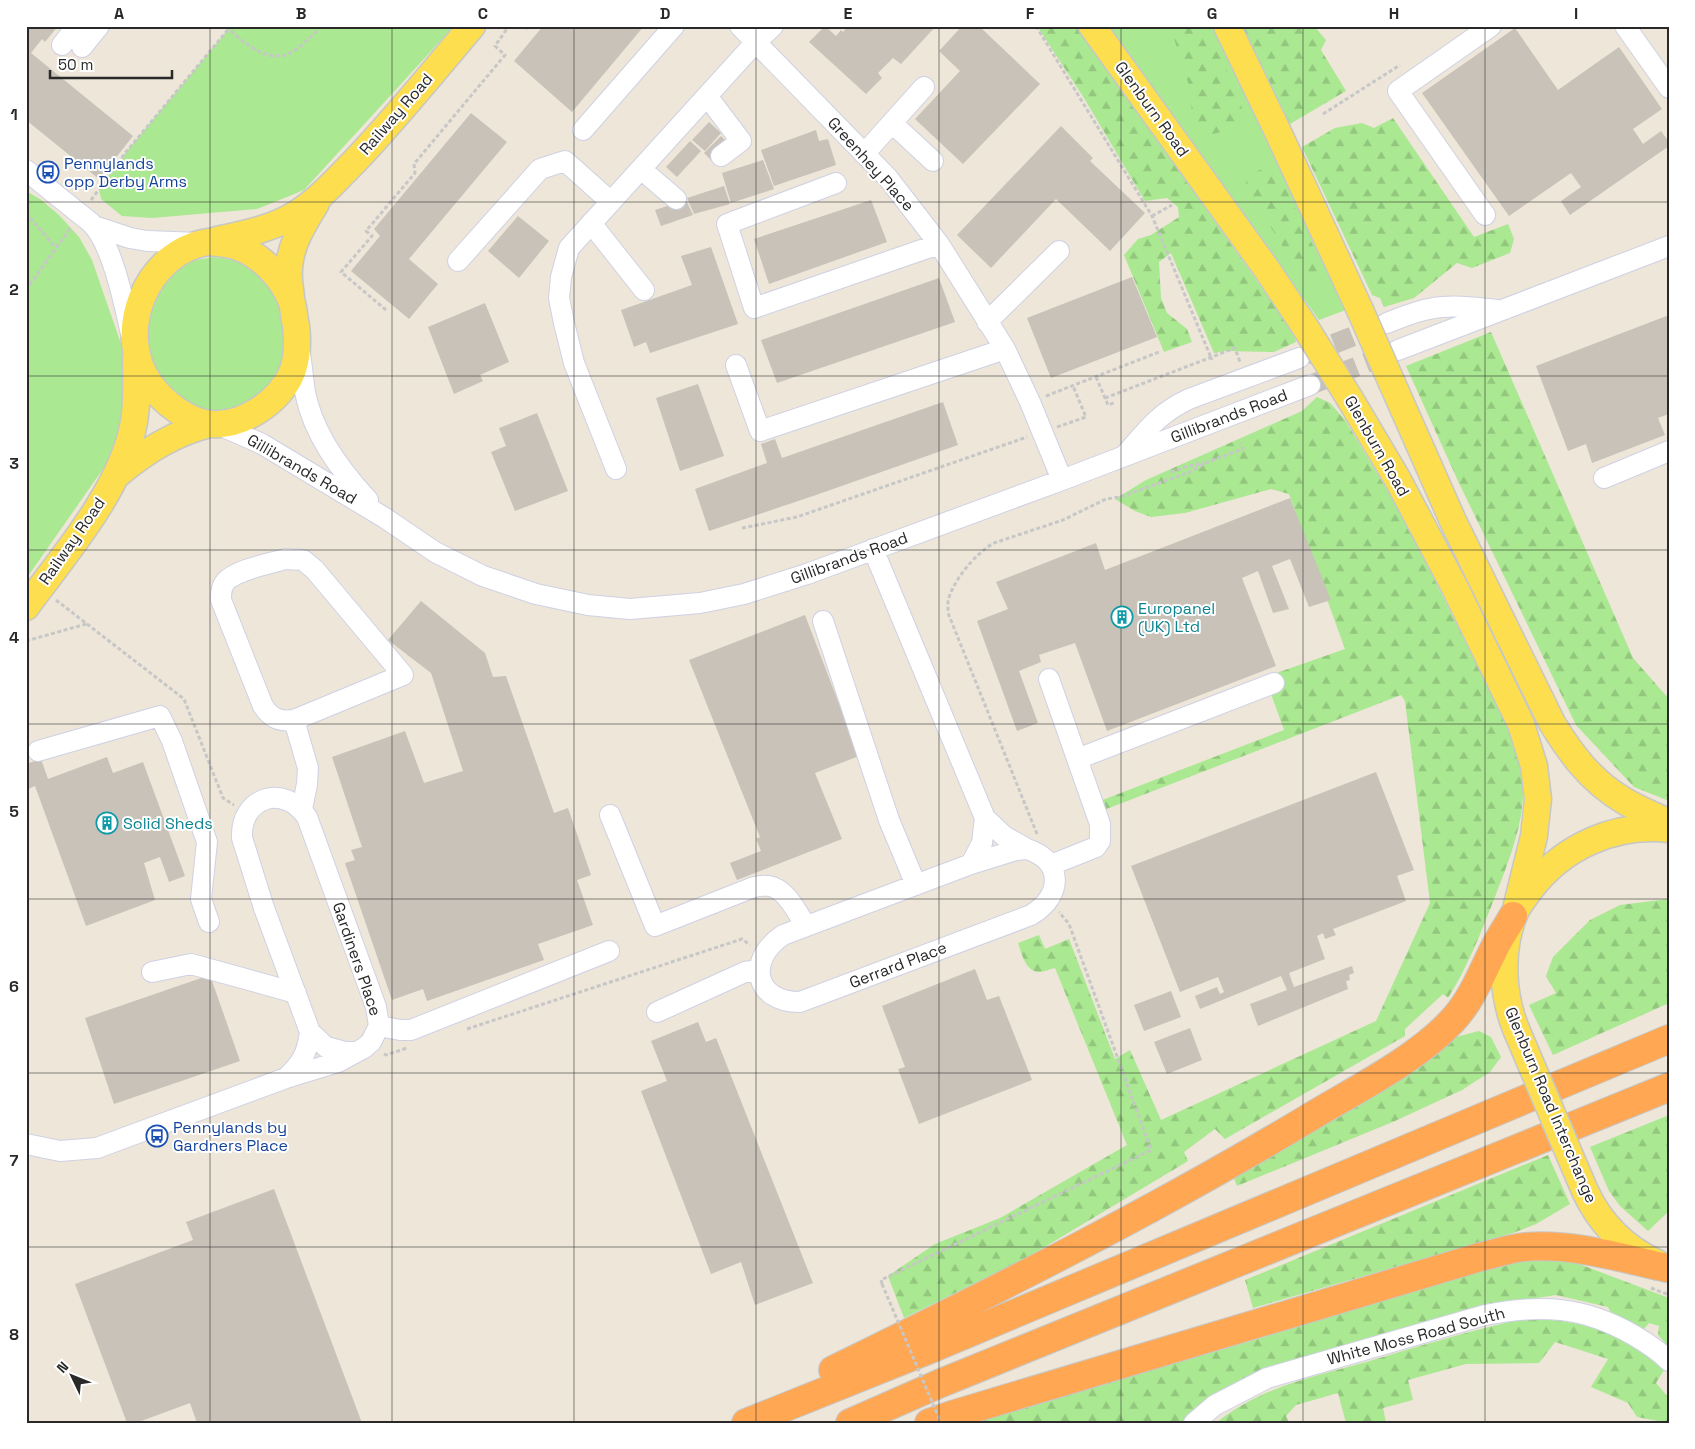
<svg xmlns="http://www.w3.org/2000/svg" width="1695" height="1449" font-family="'Space Grotesk',sans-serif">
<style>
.grass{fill:#aae891}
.forest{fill:url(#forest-firs)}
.building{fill:#c8c2b9}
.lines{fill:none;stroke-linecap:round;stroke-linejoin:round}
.minor-tunnel{stroke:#c6c0b6;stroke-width:20;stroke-dasharray:20 10;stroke-linecap:butt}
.minor-casing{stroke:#cfd1e4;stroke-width:22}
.major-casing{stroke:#c7c7c7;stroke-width:29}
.highway-casing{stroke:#c7c7c7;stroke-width:30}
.path{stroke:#c7c7c7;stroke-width:3;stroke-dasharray:4 2.5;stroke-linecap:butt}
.minor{stroke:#fff;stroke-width:20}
.major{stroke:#fcde4f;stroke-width:26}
.highway{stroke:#ffa752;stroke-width:28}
.minor-bridge-casing{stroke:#cfd1e4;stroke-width:22;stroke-linecap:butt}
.major-bridge-casing{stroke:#c7c7c7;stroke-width:29;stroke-linecap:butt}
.path-bridge{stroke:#c7c7c7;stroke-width:3;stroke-dasharray:4 2.5;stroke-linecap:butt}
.minor-bridge{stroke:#fff;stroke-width:20}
.major-bridge{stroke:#fcde4f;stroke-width:26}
.grid{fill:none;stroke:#292929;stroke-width:1;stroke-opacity:0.55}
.labels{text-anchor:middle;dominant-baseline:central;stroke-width:4;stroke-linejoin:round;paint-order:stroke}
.street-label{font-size:16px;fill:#292929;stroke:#fff}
.transit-label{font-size:16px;fill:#164399;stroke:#fff;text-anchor:start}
.culture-label{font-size:16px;fill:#0d838f;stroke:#fff;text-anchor:start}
.neatline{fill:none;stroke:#292929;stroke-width:2}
.grid-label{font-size:16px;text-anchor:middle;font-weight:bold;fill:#292929}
</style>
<defs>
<pattern id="forest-firs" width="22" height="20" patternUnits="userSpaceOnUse" patternTransform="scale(1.25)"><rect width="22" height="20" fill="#aae891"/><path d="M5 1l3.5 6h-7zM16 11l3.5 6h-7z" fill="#92c77d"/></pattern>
</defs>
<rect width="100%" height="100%" fill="#ede6d9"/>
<path class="grass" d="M 231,26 L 454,26 L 304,190 L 257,209 L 152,218 L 122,216 L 101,199 L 99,189 L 126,152 Z
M 1108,26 L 1217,26 L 1351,308 L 1319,320 Z
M 26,191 L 40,199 L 59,215 L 79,237 L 92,260 L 129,367 L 125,408 L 112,456 L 26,579 Z
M 213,257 C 227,258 240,261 252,268 C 272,281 281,304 283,326 C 284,338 286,349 282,360 C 273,391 242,412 210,410 C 188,408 170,394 160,375 C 139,340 146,287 184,265 C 192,260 203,259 213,257 Z"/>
<path class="forest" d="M 1037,26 L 1076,26 L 1294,333 L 1296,342 L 1274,352 L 1226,351 L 1214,353 L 1171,253 L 1159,262 L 1161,298 L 1167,313 L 1187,329 L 1192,342 L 1164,352 L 1124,255 L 1138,239 L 1151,235 L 1179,217 L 1178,207 L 1167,198 L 1145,201 L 1084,98 Z
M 1170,26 L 1203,26 L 1214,44 L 1238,93 L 1244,117 L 1232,129 L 1206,136 L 1195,132 L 1192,124 L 1191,92 Z
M 1242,26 L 1314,26 L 1326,40 L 1321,50 L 1346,91 L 1290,124 Z
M 1393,118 L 1474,237 L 1508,224 L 1514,239 L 1510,253 L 1472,268 L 1457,263 L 1414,298 L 1384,307 L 1380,298 L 1372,295 L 1302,147 L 1335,128 L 1362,123 L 1374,128 Z
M 1270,166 L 1279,174 L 1326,273 L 1322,283 L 1314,287 L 1307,284 L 1297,270 L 1247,188 L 1246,181 L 1250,174 Z
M 1491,332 L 1633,658 L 1669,699 L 1669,801 L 1634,787 L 1576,725 L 1458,481 L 1406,366 Z
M 1317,397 L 1330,403 L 1345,420 L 1404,518 L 1506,724 C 1515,747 1523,770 1523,794 C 1522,830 1507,865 1495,897 C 1481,932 1468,966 1448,998 L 1443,994 L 1405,1029 L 1405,1036 L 1225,1139 L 1215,1129 L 1184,1152 L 1188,1161 L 1023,1260 L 904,1318 L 888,1276 L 935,1244 L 1000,1218 L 1127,1145 L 1055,968 C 1050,969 1044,972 1039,972 C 1025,971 1022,954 1018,943 L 1039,935 L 1045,949 L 1069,939 L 1115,1059 L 1130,1050 L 1161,1120 L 1376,1021 L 1430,903 L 1405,701 L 1401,695 L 1104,810 L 1100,801 L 1284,730 L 1265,677 L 1345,649 L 1289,494 L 1271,489 L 1185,513 L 1151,517 L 1135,511 L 1115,499 L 1146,480 L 1302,411 Z
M 1669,899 L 1669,1003 L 1553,1055 L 1529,1005 L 1556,993 L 1546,976 L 1553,957 L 1590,920 L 1620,905 Z
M 1479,1031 L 1491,1037 L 1501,1057 L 1490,1072 L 1462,1090 L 1395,1121 L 1237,1186 L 1232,1173 L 1456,1037 Z
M 1669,1115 L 1669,1211 L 1648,1231 L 1620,1206 L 1609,1191 L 1590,1147 Z
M 1548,1155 L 1570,1204 L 1536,1224 L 1513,1233 L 1253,1308 L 1245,1280 Z
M 1535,1260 L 1557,1260 L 1579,1264 L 1669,1298 L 1669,1347 L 1658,1335 L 1659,1326 L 1649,1323 L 1643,1330 L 1615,1321 L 1608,1307 L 1556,1295 L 1512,1302 L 1261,1377 L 1187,1423 L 974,1423 L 998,1414 L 1227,1348 L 1506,1264 Z
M 1517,1320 C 1528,1320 1540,1319 1552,1320 C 1591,1324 1639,1337 1664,1370 L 1656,1383 L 1669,1398 L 1669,1423 L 1637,1417 L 1628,1403 L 1591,1387 L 1608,1359 L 1555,1342 L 1539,1363 L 1466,1364 L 1408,1380 L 1413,1400 L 1383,1408 L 1386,1423 L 1346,1423 L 1338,1393 L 1296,1405 L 1286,1416 L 1289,1423 L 1216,1423 C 1261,1387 1312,1377 1366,1362 C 1416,1347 1466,1332 1517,1320 Z"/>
<path class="building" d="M 26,26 L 58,26 L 45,42 L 42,39 L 31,53 L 133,136 L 99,179 L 26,120 Z
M 543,26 L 644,26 L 572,112 L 514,61 Z
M 825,26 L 836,36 L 841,30 L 843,32 L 848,26 L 936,26 L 901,64 L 893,58 L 878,73 L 882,78 L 866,94 L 809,42 Z
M 962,26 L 979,26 L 1040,84 L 963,164 L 915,119 L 960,71 L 939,51 Z
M 1515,28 L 1558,90 L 1619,47 L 1662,109 L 1633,129 L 1643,144 L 1661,131 L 1669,142 L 1669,146 L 1570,215 L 1561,201 L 1581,187 L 1571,173 L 1509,216 L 1422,93 Z
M 471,113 L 507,142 L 409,259 L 438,284 L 409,319 L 351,271 L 380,236 L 374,229 Z
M 709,122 L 721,133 L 705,151 L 692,140 Z
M 1061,126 L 1093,158 L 1090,161 L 1145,213 L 1110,251 L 1056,199 L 991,268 L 957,235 Z
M 816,130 L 819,141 L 828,139 L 836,165 L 774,186 L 761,150 Z
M 721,136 L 727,142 L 711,160 L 704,153 Z
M 690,141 L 701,151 L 677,177 L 666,167 Z
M 763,160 L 774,189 L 731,203 L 722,173 Z
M 724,186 L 730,204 L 694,214 L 687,198 Z
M 686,200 L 693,215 L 661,226 L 655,210 Z
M 871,200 L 887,242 L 769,284 L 754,239 Z
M 518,216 L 549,241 L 519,278 L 488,251 Z
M 711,247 L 738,324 L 650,353 L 646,342 L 634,347 L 621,310 L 692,285 L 681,256 Z
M 1132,277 L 1157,337 L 1051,378 L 1027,318 Z
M 939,278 L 955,322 L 777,383 L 761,340 Z
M 485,303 L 509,362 L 480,375 L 483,381 L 454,394 L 428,327 Z
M 1669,315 L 1669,414 L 1658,418 L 1665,435 L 1592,463 L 1586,444 L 1568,451 L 1536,366 Z
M 698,384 L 724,456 L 680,471 L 656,398 Z
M 943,402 L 958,445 L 816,495 L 709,531 L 695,489 L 767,463 L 761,444 L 775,439 L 782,458 Z
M 537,413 L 568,491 L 515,511 L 491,452 L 506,446 L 499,428 Z
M 1290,498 L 1331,600 L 1309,607 L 1290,559 L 1272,566 L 1289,609 L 1273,613 L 1258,571 L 1242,578 L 1276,666 L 1107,731 L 1075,643 L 1039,655 L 1041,662 L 1019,671 L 1038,723 L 1017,731 L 977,621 L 1008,609 L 996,582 L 1096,543 L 1105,570 Z
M 421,601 L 485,653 L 493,677 L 506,676 L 554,813 L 568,808 L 591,875 L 577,880 L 593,925 L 538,944 L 544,960 L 427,1001 L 423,989 L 392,1000 L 345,863 L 355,860 L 351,850 L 362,847 L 332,757 L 405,731 L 424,783 L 463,771 L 431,673 L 388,640 Z
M 805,615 L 859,756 L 815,773 L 842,839 L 737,880 L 730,863 L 761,851 L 756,839 L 760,837 L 689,660 Z
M 107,757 L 113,773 L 143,762 L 185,876 L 169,882 L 160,857 L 144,863 L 155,900 L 86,926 L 35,786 L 26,790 L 26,764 L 41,759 L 48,779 Z
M 1376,772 L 1414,870 L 1397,876 L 1406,901 L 1333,929 L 1336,935 L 1325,939 L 1323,933 L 1317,936 L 1325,959 L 1289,973 L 1294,987 L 1352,966 L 1354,973 L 1349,975 L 1350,980 L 1346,981 L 1348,989 L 1258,1026 L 1250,1004 L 1287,990 L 1281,976 L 1200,1009 L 1195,996 L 1217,987 L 1220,994 L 1224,992 L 1218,977 L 1180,992 L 1131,866 Z
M 975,969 L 987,1000 L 999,996 L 1032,1080 L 919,1124 L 898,1069 L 905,1067 L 882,1006 Z
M 210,975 L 240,1061 L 114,1104 L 85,1018 Z
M 1171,991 L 1181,1017 L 1144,1031 L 1134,1005 Z
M 698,1022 L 706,1042 L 716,1038 L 813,1283 L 755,1305 L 741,1262 L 711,1274 L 641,1091 L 667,1081 L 651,1041 Z
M 1190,1028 L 1202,1060 L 1167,1074 L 1154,1042 Z
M 274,1189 L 362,1423 L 197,1423 L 190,1403 L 136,1423 L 127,1423 L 75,1284 L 193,1240 L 186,1222 Z"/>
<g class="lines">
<path class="minor-tunnel" d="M 1306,355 L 1381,325
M 1310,385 L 1394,352"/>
<g class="minor-casing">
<path id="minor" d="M 740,26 L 888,178 L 939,244 L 1005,349 L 1030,402 L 1062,480
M 1625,26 L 1669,88
M 62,45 L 77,26
M 82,47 L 99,26
M 707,96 L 741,141 L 721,156
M 892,123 L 933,161
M 583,130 L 674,26
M 864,154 L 924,87
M 641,169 L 676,199
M 26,170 L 55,194
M 836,183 L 727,224 L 754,308 L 939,244
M 1485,215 L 1398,91 L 1491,26
M 90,222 C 112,241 125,307 131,334
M 591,223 L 644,290
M 94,226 L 130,238 L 147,241 L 200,243
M 458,261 L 540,169 L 565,161 L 611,202
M 987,322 L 1059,251
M 1387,323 C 1405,316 1424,308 1443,307 C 1461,305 1479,308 1497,310
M 1398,350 L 1669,246
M 300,354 C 302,366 303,379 305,392 C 313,434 340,470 368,500
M 736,365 L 760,431 L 1005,349
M 217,424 L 262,444 L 385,518 L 435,552 L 483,576 L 536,594 L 588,605 L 630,609 L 700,603 L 744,594 L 807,574 L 1062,480 L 1310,385
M 1126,454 C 1147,430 1159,413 1189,399 L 1299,358
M 616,469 L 574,363 L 564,323 L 559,298 L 561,277 L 569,248 L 755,43 L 773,26
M 1604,478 L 1669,451
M 873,549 L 985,818 L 1004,836 L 1027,849
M 285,559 L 303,560 L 315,570 L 403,675 L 294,720 C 279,722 271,718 263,706 L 221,600 C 221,593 221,587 226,581 C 238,569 269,564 285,559 Z
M 823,621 L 889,820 L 916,885
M 1049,679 L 1100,824 L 1100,841 L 1096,847 L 1051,865
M 294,720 L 308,768 L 307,784 L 302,809
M 38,751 L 160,716 L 172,741 L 207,842 L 201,899 L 209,922
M 1077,759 L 1274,683
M 610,815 L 655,926 L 754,887 C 759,886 764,885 769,886 C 787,889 797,913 806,926
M 1027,849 C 1064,861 1063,896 1031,915 L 800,1002 C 754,1002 746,960 783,935 L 971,864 L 1016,850 Z
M 971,864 L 982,843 L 985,818
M 152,972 L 191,964 L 296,993
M 657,1012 L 745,972 L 759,970
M 379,1026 L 400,1030 L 411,1030 L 609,951
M 286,1078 C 302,1063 307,1054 310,1032
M 26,1144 L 60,1151 L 97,1148 L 286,1078 L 338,1062 L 364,1048 L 371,1042 L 379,1026 L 376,1007 L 307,817 C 284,783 240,797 242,838 L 264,908 L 310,1032 L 326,1047 L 345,1052 L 356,1052
M 1194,1423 L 1215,1405 L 1267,1378 L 1485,1315 C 1541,1304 1584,1306 1635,1336 C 1647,1343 1659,1351 1669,1361"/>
</g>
<g class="major-casing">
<path id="major" d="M 1092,26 L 1268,271 L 1307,330
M 1227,26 L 1277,130 L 1360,310
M 217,240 C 244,234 272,229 296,214 C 319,200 336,180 355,161 C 396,118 433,72 472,26
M 208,242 C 219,243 228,243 238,247 C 262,256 284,279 292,303 C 294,310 294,318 296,325 C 298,342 298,361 290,377 C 276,403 243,426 212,424 C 188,422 164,403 150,384 C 114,334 145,252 208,242 Z
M 291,297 C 290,288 288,278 289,269 C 290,244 304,224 316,203
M 1392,383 L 1453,521 L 1552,723 C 1571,754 1591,781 1623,800 C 1637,809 1654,815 1669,823
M 1350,399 L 1398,480 L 1454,586 L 1521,724 L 1534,766 L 1538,799 L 1534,836 L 1515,913
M 118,474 C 146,451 174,433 210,424
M 26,607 C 64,555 120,491 133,427 C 138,405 136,381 136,359
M 1516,1029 C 1502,994 1500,953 1513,917 C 1516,908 1523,899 1529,891 C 1562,847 1614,823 1669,829
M 1585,1191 C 1600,1223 1624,1248 1657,1263"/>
</g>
<g class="highway-casing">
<path id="highway" d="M 833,1370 C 993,1292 1154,1211 1307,1119 C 1353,1091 1416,1060 1452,1021 C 1472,1000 1481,974 1494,949 C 1499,938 1507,927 1513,916
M 746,1423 L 928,1350 L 1669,1039
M 850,1423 L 941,1383 L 1669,1087
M 929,1423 L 955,1414 L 1480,1257 C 1495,1254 1510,1248 1525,1247 C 1573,1243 1621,1258 1667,1268"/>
</g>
<path class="path" d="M 227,26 C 239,40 264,61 285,55 C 297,52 312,35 322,26
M 524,26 L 527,28 L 528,26
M 1036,26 L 1152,216 L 1212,360
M 1323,114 L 1400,65
M 91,200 L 126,152 L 231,26
M 26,213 L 56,248
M 1152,216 L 1172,205
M 26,290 L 71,227
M 386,310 L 341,272 L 372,236 L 366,231 L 415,173 L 414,164 L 505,55 L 495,46 L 509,26
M 1096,377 L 1108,405 L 1116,402
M 1046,396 L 1159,352
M 1105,398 L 1235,348 L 1240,362
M 1057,427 L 1086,417 L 1073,386
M 1171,472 L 1188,466 L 1204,463
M 742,528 L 797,517 L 1027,437
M 56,600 L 184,699 L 223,798 L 234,805
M 26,641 L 86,624
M 1037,834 L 948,613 C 948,609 948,605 948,601 C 953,580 976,553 994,543 L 1063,520 L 1106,499 L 1120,497 L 1190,472 L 1207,462 L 1243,449 L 1240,443
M 467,1029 L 742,939 L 750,945
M 384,1054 L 386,1055 L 407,1048
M 882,1284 L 881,1280 L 1151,1150 L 1069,924 L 1059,912
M 1651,1288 L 1669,1295"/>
<use href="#minor" class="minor"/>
<use href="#major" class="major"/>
<use href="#highway" class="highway"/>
<g class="minor-bridge-casing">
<path id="minor-bridge" d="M 55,194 L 90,222"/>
</g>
<g class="major-bridge-casing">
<path id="major-bridge" d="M 1360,310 L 1392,383
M 1307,330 L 1350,399
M 1516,1029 L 1585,1191"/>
</g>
<path class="path-bridge" d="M 882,1284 L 941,1423"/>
<use href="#minor-bridge" class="minor-bridge"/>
<use href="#major-bridge" class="major-bridge"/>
</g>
<path class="grid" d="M 210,26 L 210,1423M 392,26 L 392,1423M 574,26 L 574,1423M 756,26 L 756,1423M 939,26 L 939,1423M 1121,26 L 1121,1423M 1303,26 L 1303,1423M 1485,26 L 1485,1423M 26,202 L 1669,202M 26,376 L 1669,376M 26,550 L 1669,550M 26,724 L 1669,724M 26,899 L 1669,899M 26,1073 L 1669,1073M 26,1247 L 1669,1247"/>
<defs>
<g id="bus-ring" transform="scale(1.125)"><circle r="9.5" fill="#fff" stroke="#1a4fb4" stroke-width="1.5"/><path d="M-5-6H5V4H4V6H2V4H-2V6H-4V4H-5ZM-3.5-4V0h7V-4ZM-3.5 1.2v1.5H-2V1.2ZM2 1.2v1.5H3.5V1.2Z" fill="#1a4fb4"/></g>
<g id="building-ring" transform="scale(1.125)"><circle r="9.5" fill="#fff" stroke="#0f9aa8" stroke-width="1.5"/><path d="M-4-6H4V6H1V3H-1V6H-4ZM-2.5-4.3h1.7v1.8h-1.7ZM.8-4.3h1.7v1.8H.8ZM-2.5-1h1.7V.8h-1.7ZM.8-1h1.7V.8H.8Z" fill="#0f9aa8"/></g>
</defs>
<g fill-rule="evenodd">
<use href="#bus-ring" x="48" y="172"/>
<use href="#building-ring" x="1122" y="617"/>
<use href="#building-ring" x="107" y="823"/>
<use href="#bus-ring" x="157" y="1136"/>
</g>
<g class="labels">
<g class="street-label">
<text transform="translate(1152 109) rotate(54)">Glenburn Road</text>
<text transform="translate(396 114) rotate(-49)">Railway Road</text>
<text transform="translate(871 164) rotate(48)">Greenhey Place</text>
<text transform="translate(1229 416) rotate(-21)">Gillibrands Road</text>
<text transform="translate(1377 446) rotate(60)">Glenburn Road</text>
<text transform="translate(302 469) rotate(30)">Gillibrands Road</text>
<text transform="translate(72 541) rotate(-55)">Railway Road</text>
<text transform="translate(849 558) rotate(-20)">Gillibrands Road</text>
<text transform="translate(357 959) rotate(71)">Gardiners Place</text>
<text transform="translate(898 965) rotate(-21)">Gerrard Place</text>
<text transform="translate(1551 1105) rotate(67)">Glenburn Road Interchange</text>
<text transform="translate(1416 1336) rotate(-15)">White Moss Road South</text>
</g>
<g class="transit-label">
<text x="64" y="163">Pennylands<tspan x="64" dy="18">opp Derby Arms</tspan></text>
<text x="173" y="1127">Pennylands by<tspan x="173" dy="18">Gardners Place</tspan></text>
</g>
<g class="culture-label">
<text x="1138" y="608">Europanel<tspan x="1138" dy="18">(UK) Ltd</tspan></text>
<text x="123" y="823">Solid Sheds</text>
</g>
</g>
<rect width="1695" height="1449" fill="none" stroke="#ffffff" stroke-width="55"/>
<g transform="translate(72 1376) rotate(313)" stroke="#ffffff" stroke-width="4" paint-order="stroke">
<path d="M0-4L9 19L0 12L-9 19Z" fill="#292929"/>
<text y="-8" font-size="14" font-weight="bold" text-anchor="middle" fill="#292929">N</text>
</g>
<path d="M50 70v8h122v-8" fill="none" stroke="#292929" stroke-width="2.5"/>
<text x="58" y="70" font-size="15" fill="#292929" stroke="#ffffff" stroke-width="4" paint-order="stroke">50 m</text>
<rect x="28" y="28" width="1640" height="1394" class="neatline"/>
<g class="grid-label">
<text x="119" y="19">A</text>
<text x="301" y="19">B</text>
<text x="483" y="19">C</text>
<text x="665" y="19">D</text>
<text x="848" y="19">E</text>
<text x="1030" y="19">F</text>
<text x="1212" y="19">G</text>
<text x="1394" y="19">H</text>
<text x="1576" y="19">I</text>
<text x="14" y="120">1</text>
<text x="14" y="295">2</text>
<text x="14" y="469">3</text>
<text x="14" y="643">4</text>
<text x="14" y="817">5</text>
<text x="14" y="992">6</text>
<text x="14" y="1166">7</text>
<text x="14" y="1340">8</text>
</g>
</svg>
